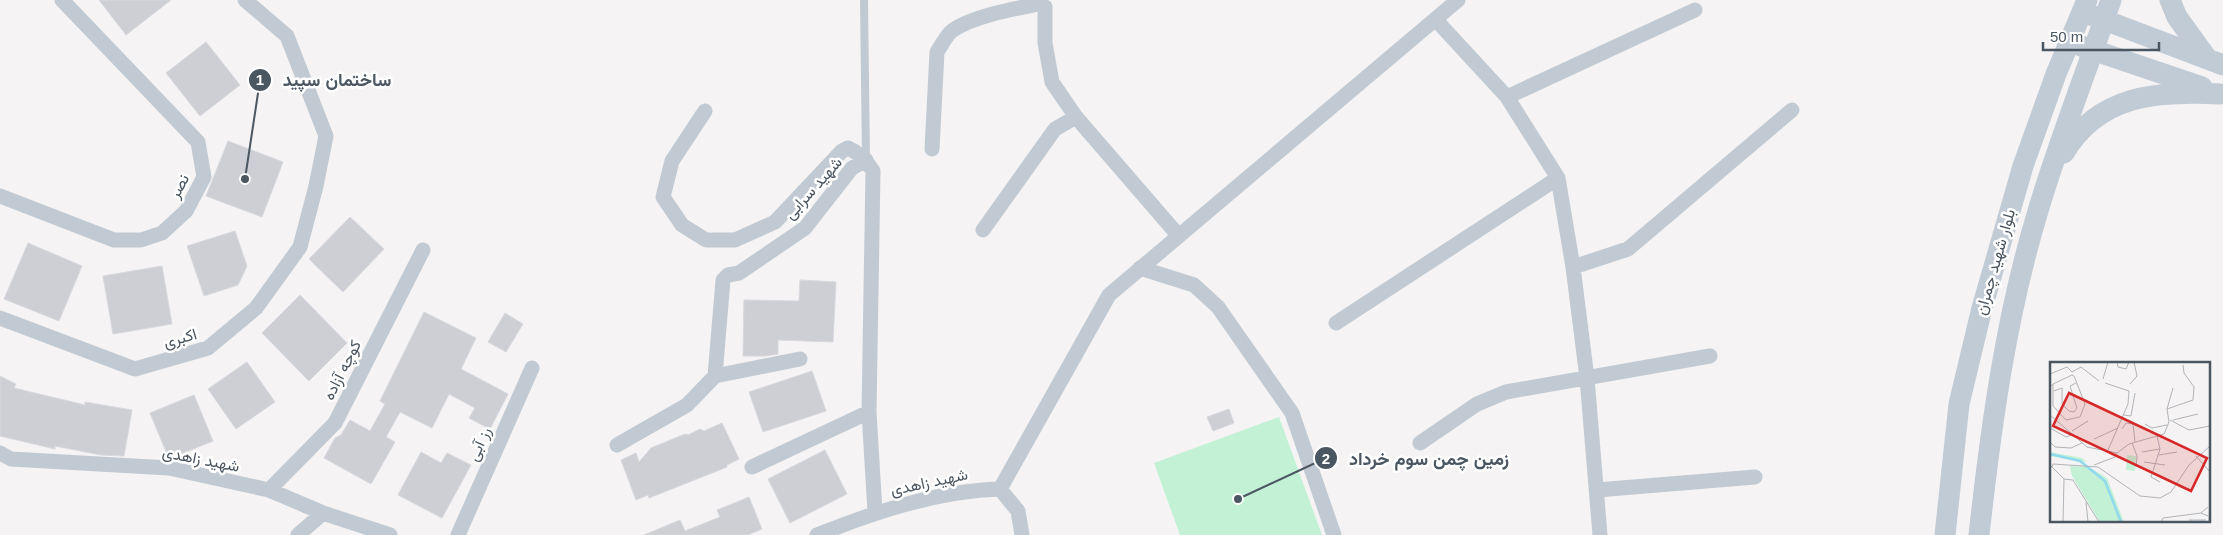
<svg xmlns="http://www.w3.org/2000/svg" width="2223" height="535" font-family="Arial,Vazirmatn,sans-serif">
<style>
.green{fill:#c3f1d5}
.building{fill:#cdcfd5;stroke:#d7d9de}
.lines{fill:none;stroke-linecap:round;stroke-linejoin:round}
.service{stroke:#c1cad2;stroke-width:8}
.minor{stroke:#c1cad2;stroke-width:15}
.secondary{stroke:#c1cbd6;stroke-width:21}
.labels{text-anchor:middle;dominant-baseline:central;stroke-width:5;stroke-linejoin:round;paint-order:stroke}
.street-label{font-size:16px;fill:#4a5661;stroke:#fff}
.inset-river{fill:none;stroke:#90daee;stroke-width:2.5}
.inset-road{fill:none;stroke:#b1b4b9;stroke-width:1}
.view{fill:#d62828;fill-opacity:0.15;stroke:#d62828;stroke-width:2.5}
.inset-edge{fill:none;stroke:#4a5661;stroke-width:2.5}
.leader{fill:none;stroke:#4a5661;stroke-width:2}
.callout-dot{fill:#4a5661;stroke:#fff;stroke-width:2}
.mark-label{font-size:15px;text-anchor:middle;font-weight:bold;fill:#fff}
.callout-label{font-size:18px;text-anchor:middle;font-weight:bold;fill:#4a5661;stroke:#fff;stroke-width:5;stroke-linejoin:round;paint-order:stroke}
</style>
<rect width="100%" height="100%" fill="#f5f3f3"/>
<path class="green" d="M 1279,417 L 1322,535 L 1180,535 L 1154,463 Z"/>
<path class="building" d="M 99,0 L 171,0 L 126,35 Z
M 206,42 L 240,85 L 200,116 L 166,73 Z
M 228,141 L 283,162 L 262,217 L 206,196 Z
M 350,217 L 384,249 L 343,292 L 309,259 Z
M 235,231 L 247,266 L 238,285 L 204,296 L 187,246 Z
M 28,243 L 82,266 L 59,321 L 4,299 Z
M 162,266 L 172,324 L 113,334 L 103,276 Z
M 800,280 L 836,282 L 833,342 L 778,340 L 778,354 L 765,356 L 743,356 L 744,300 L 799,301 Z
M 300,295 L 347,343 L 309,381 L 262,333 Z
M 424,312 L 476,338 L 461,369 L 508,394 L 490,429 L 469,418 L 475,408 L 449,394 L 432,428 L 400,412 L 386,437 L 395,442 L 371,484 L 324,458 L 335,438 L 341,435 L 350,420 L 370,431 L 385,404 L 380,401 Z
M 505,313 L 523,324 L 506,352 L 488,342 Z
M 247,362 L 275,402 L 236,429 L 208,389 Z
M 812,371 L 826,411 L 763,432 L 749,392 Z
M 0,376 L 16,384 L 14,388 L 85,405 L 85,402 L 132,410 L 124,456 L 101,455 L 55,446 L 55,449 L 0,436 Z
M 194,395 L 213,441 L 169,459 L 150,413 Z
M 1229,409 L 1234,423 L 1213,431 L 1207,417 Z
M 722,423 L 739,459 L 727,465 L 727,467 L 649,498 L 648,495 L 636,500 L 621,460 L 636,453 L 639,462 L 651,448 L 685,434 L 688,435 L 700,429 L 704,431 Z
M 825,450 L 847,494 L 790,523 L 768,479 Z
M 421,452 L 441,463 L 447,453 L 471,465 L 442,518 L 398,495 Z
M 749,497 L 762,529 L 748,535 L 644,535 L 680,520 L 685,531 L 720,517 L 717,510 Z"/>
<g class="lines">
<path class="service" d="M 864,0 L 866,160"/>
<path class="minor" d="M 1436,20 L 1507,97 L 1558,178 L 1573,267 L 1587,378 L 1600,535
M 1507,97 L 1695,10
M 705,111 L 672,161 L 663,197 L 682,225 L 706,240 L 735,240 L 775,222 L 842,151 L 848,148 C 860,153 867,161 873,171 L 869,412 L 875,512
M 932,149 L 937,52 C 942,45 946,35 953,30 C 974,16 1013,9 1038,4 L 1045,7 L 1045,43 L 1052,82 L 1076,117 L 1178,235
M 0,196 L 114,240 L 141,240 L 162,233 L 186,211 L 204,177 L 198,142 L 62,0
M 983,230 L 1055,129 L 1076,117
M 1573,267 L 1628,249 L 1792,110
M 1140,268 L 1194,285 L 1218,307 L 1292,413 L 1334,535
M 0,318 L 135,369 L 208,348 L 256,308 L 300,247 L 316,186 L 326,136 L 287,36 L 245,0
M 1336,323 L 1558,178
M 715,376 L 800,359
M 1420,443 L 1477,404 L 1506,392 L 1710,356
M 617,445 L 687,405 L 715,376 L 723,280 L 728,275 L 739,273 L 805,228 L 852,168 L 866,160
M 0,453 L 11,459 L 169,468 L 269,490 L 323,513 L 390,535
M 752,467 L 869,412
M 1000,489 L 1109,295 L 1458,0
M 269,490 L 335,423 L 423,250
M 1597,490 L 1755,477
M 298,535 L 323,513
M 458,535 L 532,368
M 817,535 C 875,512 937,491 1000,489 L 1018,511 L 1022,535"/>
<path class="secondary" d="M 2170,0 L 2177,17 L 2206,57
M 2091,15 L 2223,65
M 2081,46 L 2202,87
M 2064,153 C 2099,94 2158,91 2220,94
M 1945,535 L 1959,404 L 1982,308 L 2023,166 L 2056,74 L 2087,0
M 1979,535 C 1991,426 2006,316 2038,211 C 2059,140 2087,70 2111,0"/>
</g>
<g class="labels">
<g class="street-label">
<text transform="translate(179 186) rotate(-62)">نصر</text>
<text transform="translate(813 188) rotate(-48)">شهید سرابی</text>
<text transform="translate(1995 262) rotate(-74)">بلوار شهید چمران</text>
<text transform="translate(180 338) rotate(-16)">اکبری</text>
<text transform="translate(342 370) rotate(-63)">کوچه آزاده</text>
<text transform="translate(479 444) rotate(-66)">رز آبی</text>
<text transform="translate(201 459) rotate(11)">شهید زاهدی</text>
<text transform="translate(929 482) rotate(-12)">شهید زاهدی</text>
</g>
</g>
<g transform="translate(2050 362)">
<rect width="160" height="160" fill="#f5f3f3"/>
<path d="M 0,90 L 32,96 L 37,100 L 0,94 ZM 77,93 L 86,94 L 85,109 L 76,108 ZM 20,104 L 39,105 L 57,116 L 74,160 L 50,160 L 22,114 Z" fill="#c3f1d5"/>
<path class="inset-river" d="M 0,92 L 30,99 L 55,119 L 71,160"/>
<path class="inset-road" d="M 67,0 L 68,5 L 76,7 L 79,0M 22,10 L 31,5 L 49,19M 0,12 L 17,5 L 22,10M 53,17 L 58,0M 55,21 L 79,29 L 78,42 L 58,88M 80,22 L 87,14 L 84,0M 0,25 L 3,22 L 22,13 L 24,14 L 35,42 L 30,55 L 16,58 L 3,44 L 3,22M 4,29 L 12,26 L 12,42 L 19,49 L 24,50 L 27,46 L 20,24 L 26,21M 117,47 L 123,26M 0,53 L 37,85 L 67,91 L 65,95 L 44,103M 74,53 L 81,54 L 85,31M 120,58 L 139,68 L 160,64M 123,58 L 148,52M 95,62 L 102,66 L 117,63M 0,66 L 16,75 L 24,72M 72,67 L 76,61 L 83,62 L 85,80M 22,69 L 38,59M 107,74 L 110,87 L 101,115 L 110,120M 44,77 L 68,66M 0,80 L 5,85 L 21,86 L 32,81M 82,81 L 87,94 L 86,105M 92,90 L 110,87M 67,91 L 79,82 L 114,72 L 119,60 L 117,47 L 143,38 L 144,25 L 134,11 L 133,3M 109,93 L 127,90M 146,94 L 160,110M 94,100 L 115,103M 1,104 L 14,117 L 13,160M 2,106 L 3,102 L 48,105 L 90,134 L 110,136 L 121,130 L 139,103 L 160,84M 14,117 L 23,118 L 49,160M 36,140 L 38,160M 158,145 L 151,151 L 158,154M 139,158 L 156,158M 111,160 L 113,156 L 151,151M 159,160 L 160,135"/>
<path class="view" d="M 19,31 L 157,96 L 141,129 L 3,64 Z"/>
<rect width="160" height="160" class="inset-edge"/>
</g>
<path class="leader" d="M245 179L260 80M1238 499L1326 458"/>
<g class="callout-dot">
<circle cx="245" cy="179" r="5"/>
<circle cx="1238" cy="499" r="5"/>
<circle cx="260" cy="80" r="12"/>
<circle cx="1326" cy="458" r="12"/>
</g>
<g class="mark-label">
<text x="260" y="85">1</text>
<text x="1326" y="464">2</text>
</g>
<g class="callout-label">
<text x="337" y="86">ساختمان سپید</text>
<text x="1429" y="465">زمین چمن سوم خرداد</text>
</g>
<path d="M2043 42v8h116v-8" fill="none" stroke="#4a5661" stroke-width="2.5"/>
<text x="2050" y="42" font-size="15" fill="#4a5661" stroke="#ffffff" stroke-width="4" paint-order="stroke">50 m</text>
</svg>
